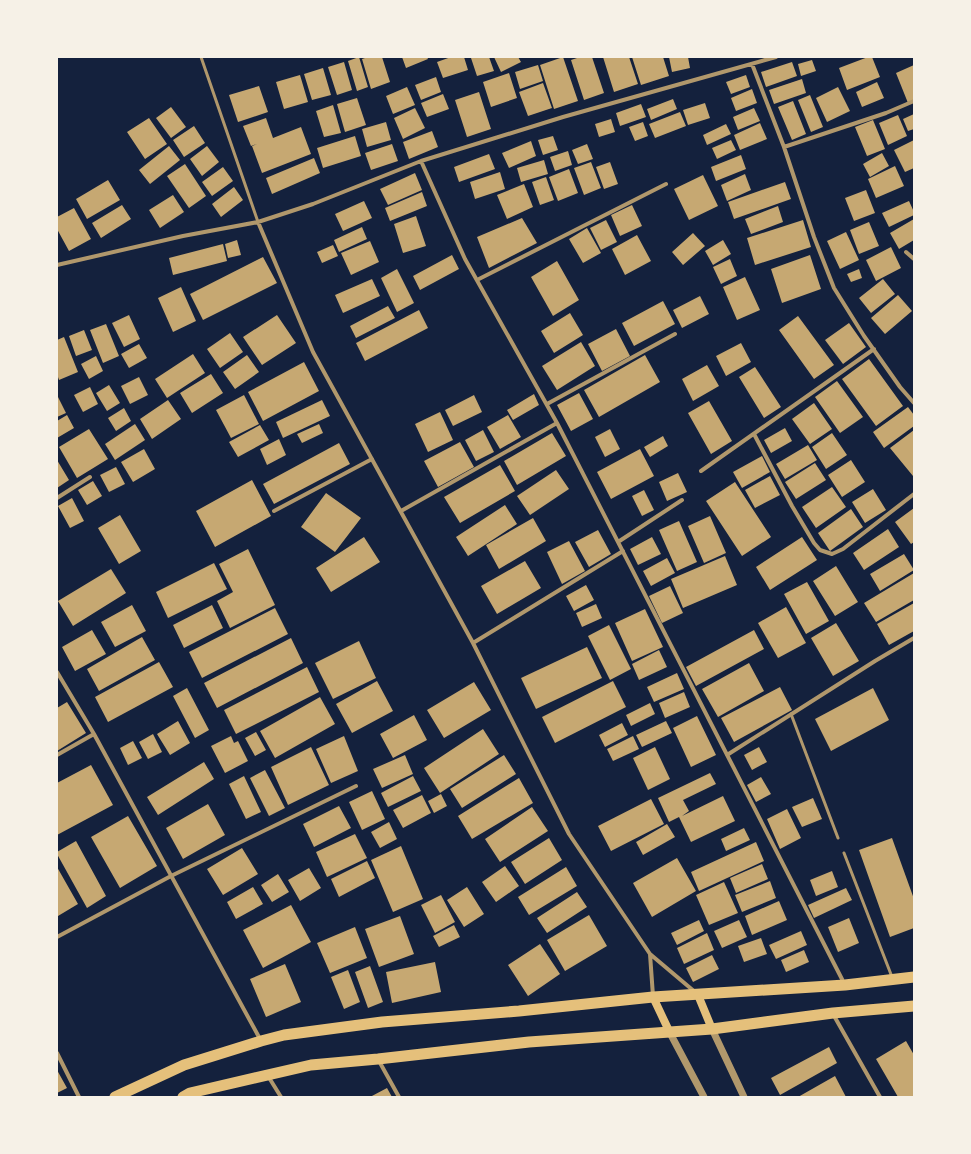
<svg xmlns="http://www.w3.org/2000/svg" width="971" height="1154" font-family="'Varela Round',sans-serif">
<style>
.building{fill:#c6a872}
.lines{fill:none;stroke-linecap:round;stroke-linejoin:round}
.service{stroke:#b1986c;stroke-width:3}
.minor{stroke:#b1986c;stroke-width:4}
.tertiary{stroke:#b1986c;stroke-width:7}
.secondary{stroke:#e5c07b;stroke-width:8}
.trunk{stroke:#e5c07b;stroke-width:11}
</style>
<rect width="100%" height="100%" fill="#14213d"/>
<path class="building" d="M 359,57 L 368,87 L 357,91 L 348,61 Z
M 368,57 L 382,57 L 390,82 L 371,89 L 362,59 Z
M 402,57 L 427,57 L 428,59 L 406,68 Z
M 451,57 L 464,57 L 468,70 L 443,78 L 437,62 Z
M 475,57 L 489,57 L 494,71 L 477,76 L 471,58 Z
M 494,57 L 518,57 L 521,62 L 501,72 Z
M 563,57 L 578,101 L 554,109 L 540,65 Z
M 580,57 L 592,57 L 604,93 L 584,100 L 571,60 Z
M 603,57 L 629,57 L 638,84 L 614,92 Z
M 632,57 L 663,57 L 669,76 L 641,85 Z
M 669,57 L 688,57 L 690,68 L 672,72 Z
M 868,57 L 872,57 L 880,77 L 847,90 L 839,68 Z
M 812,60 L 816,71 L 801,76 L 798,64 Z
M 344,62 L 352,90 L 337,95 L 328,67 Z
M 792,62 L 797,76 L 766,87 L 761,72 Z
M 538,65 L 543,81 L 520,89 L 515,72 Z
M 914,65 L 914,100 L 908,103 L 896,73 Z
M 323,68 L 331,95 L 312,100 L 304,74 Z
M 509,73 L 517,98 L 491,107 L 483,82 Z
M 300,75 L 308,102 L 284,109 L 276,82 Z
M 746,75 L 750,87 L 731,94 L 726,82 Z
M 436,77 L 441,92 L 421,100 L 415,85 Z
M 802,79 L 806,93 L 774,104 L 769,90 Z
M 877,82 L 884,98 L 862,107 L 856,92 Z
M 543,83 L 552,108 L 528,116 L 519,92 Z
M 259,86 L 268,112 L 238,122 L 229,95 Z
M 407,87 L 415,105 L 393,114 L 386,96 Z
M 838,87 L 850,111 L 827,122 L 816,98 Z
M 752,89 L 757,103 L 736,111 L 731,98 Z
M 479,92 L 491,129 L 467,137 L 455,100 Z
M 443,94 L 449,109 L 427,117 L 421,103 Z
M 810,95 L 823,127 L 811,132 L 798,100 Z
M 357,98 L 366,125 L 345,132 L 337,104 Z
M 673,99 L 677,109 L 651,120 L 647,109 Z
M 793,101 L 806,134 L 792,140 L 778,107 Z
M 705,103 L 710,118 L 688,125 L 683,110 Z
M 641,104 L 646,117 L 620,126 L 616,113 Z
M 333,105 L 341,133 L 324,137 L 316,111 Z
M 171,107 L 186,127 L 171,138 L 156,118 Z
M 415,108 L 425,128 L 403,139 L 394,118 Z
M 754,108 L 760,121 L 738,130 L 733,117 Z
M 680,112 L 686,126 L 655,138 L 649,124 Z
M 914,114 L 914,129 L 908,131 L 903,119 Z
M 898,115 L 907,136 L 888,145 L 879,123 Z
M 149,118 L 167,144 L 145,159 L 127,132 Z
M 266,118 L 273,138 L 301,127 L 311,154 L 262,173 L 252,146 L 257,144 L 251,146 L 243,126 Z
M 611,119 L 615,132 L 599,137 L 595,124 Z
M 873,120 L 885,149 L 867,156 L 855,127 Z
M 386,122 L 391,140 L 367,147 L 362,129 Z
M 643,122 L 648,136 L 635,141 L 629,127 Z
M 760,123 L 767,139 L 740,150 L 734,135 Z
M 726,124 L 731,134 L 707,145 L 703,135 Z
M 194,126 L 205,143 L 184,157 L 173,140 Z
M 432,131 L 438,147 L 409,159 L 403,142 Z
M 355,136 L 361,156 L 323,168 L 317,148 Z
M 553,136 L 558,150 L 543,155 L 538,140 Z
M 731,140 L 736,150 L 717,159 L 712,148 Z
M 914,140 L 914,168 L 905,172 L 894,150 Z
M 531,141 L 536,156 L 509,168 L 502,153 Z
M 392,144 L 398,161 L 371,170 L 365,153 Z
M 587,144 L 593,159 L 578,164 L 572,150 Z
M 169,146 L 180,160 L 150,184 L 139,170 Z
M 207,146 L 219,162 L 202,176 L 190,159 Z
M 568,151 L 572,165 L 555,171 L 550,157 Z
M 882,153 L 889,166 L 870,177 L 863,164 Z
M 489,154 L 495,169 L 459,182 L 454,167 Z
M 741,155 L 746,169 L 716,181 L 711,167 Z
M 314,158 L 320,173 L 272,194 L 266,178 Z
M 544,160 L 548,174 L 521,182 L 517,168 Z
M 591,162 L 601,188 L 584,195 L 574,168 Z
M 610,162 L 618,184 L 604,189 L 596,167 Z
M 185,164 L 206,196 L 189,208 L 167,176 Z
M 895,166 L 904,186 L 876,198 L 868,179 Z
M 223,167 L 233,181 L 212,196 L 202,182 Z
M 569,169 L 578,193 L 558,201 L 549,177 Z
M 500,172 L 505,189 L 475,199 L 470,182 Z
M 415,173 L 422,190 L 388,205 L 380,189 Z
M 745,174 L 751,190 L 727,201 L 721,185 Z
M 703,175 L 718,206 L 689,220 L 674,189 Z
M 546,177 L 554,200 L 540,205 L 532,182 Z
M 108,180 L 120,200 L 87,219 L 76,199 Z
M 785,182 L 791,199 L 734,219 L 728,202 Z
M 524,184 L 533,207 L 507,219 L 497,195 Z
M 234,187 L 243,200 L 221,217 L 212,204 Z
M 866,190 L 875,213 L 854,221 L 845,198 Z
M 422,192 L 427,206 L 390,221 L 385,208 Z
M 173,195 L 184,212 L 160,228 L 149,210 Z
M 364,201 L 372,218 L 343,231 L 335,214 Z
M 909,201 L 914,212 L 914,215 L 889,227 L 882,213 Z
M 122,205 L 131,219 L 101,238 L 92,223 Z
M 632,205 L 642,226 L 620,236 L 611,215 Z
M 778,206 L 783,222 L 751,234 L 745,219 Z
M 74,208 L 91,239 L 69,251 L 57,229 L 57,217 Z
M 416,216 L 426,246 L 403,253 L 394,224 Z
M 522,218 L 537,243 L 489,268 L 477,237 Z
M 914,219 L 914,240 L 899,249 L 890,233 Z
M 606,220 L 617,242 L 601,250 L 590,228 Z
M 803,220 L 811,247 L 755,265 L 747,238 Z
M 869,222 L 879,246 L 859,254 L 850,230 Z
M 362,227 L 367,239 L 339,252 L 334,240 Z
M 587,228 L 601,253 L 583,263 L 569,239 Z
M 846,232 L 859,260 L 840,269 L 827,241 Z
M 693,233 L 705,246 L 683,265 L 672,252 Z
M 637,235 L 651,261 L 625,275 L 612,249 Z
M 237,240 L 241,255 L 228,258 L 225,244 Z
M 723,240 L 731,254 L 713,265 L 705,251 Z
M 370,241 L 379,262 L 351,275 L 341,253 Z
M 223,244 L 227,261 L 173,275 L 169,258 Z
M 333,245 L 338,256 L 322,263 L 317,252 Z
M 891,247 L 901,268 L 876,281 L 866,260 Z
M 452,255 L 459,269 L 420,290 L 413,276 Z
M 810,255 L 821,289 L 782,303 L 771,269 Z
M 263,257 L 277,283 L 203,320 L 190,294 Z
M 730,259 L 737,276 L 721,284 L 713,267 Z
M 557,261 L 579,300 L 553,316 L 531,277 Z
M 397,269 L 414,303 L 397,312 L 381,278 Z
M 859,269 L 862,278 L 851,282 L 847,274 Z
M 745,277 L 760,310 L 737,320 L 723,287 Z
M 372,279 L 380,296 L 343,313 L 335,295 Z
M 883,279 L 895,294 L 871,313 L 859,298 Z
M 181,287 L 196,321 L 173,332 L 158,298 Z
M 898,295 L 912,311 L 885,334 L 871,318 Z
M 700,296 L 709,314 L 682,328 L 673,310 Z
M 663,301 L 675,324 L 634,346 L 622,323 Z
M 388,306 L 395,318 L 356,338 L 350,326 Z
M 419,310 L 428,328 L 365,361 L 356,343 Z
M 570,313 L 583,335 L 554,353 L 541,331 Z
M 129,315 L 140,339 L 124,347 L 112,323 Z
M 277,315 L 296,343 L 262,365 L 243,337 Z
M 798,316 L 834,365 L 814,379 L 779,330 Z
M 849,323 L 866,347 L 843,364 L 825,340 Z
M 106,324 L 119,356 L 103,363 L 90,330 Z
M 616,329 L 630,356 L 602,371 L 588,344 Z
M 84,330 L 92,350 L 76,356 L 69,336 Z
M 230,333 L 243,352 L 220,368 L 207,349 Z
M 64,337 L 78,372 L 59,380 L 57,374 L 57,340 Z
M 581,342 L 595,366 L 557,390 L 542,366 Z
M 741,343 L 751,362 L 726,376 L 716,356 Z
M 139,344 L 147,358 L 129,368 L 121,354 Z
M 193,354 L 205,373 L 167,398 L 155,379 Z
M 247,355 L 259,372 L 235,389 L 223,372 Z
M 645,355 L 660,382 L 599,417 L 584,390 Z
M 96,356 L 103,371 L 89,379 L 81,364 Z
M 869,359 L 903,406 L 876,426 L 842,379 Z
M 304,362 L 319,391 L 263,421 L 248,392 Z
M 707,365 L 719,386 L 693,401 L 682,379 Z
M 755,367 L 781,407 L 764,418 L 739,377 Z
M 211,374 L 223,393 L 192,413 L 180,393 Z
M 139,377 L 148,395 L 130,404 L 121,386 Z
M 837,381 L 863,417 L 840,433 L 815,397 Z
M 109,385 L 120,403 L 107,411 L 96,393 Z
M 90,387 L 98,404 L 83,412 L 74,395 Z
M 579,393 L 593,419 L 571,431 L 557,405 Z
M 534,394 L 539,405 L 513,420 L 507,410 Z
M 244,395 L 259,424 L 231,438 L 216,410 Z
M 474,395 L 482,412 L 453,426 L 445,410 Z
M 58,397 L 66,413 L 57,417 L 57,398 Z
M 168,400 L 181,419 L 152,439 L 140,419 Z
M 322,400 L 330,416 L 283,438 L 276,422 Z
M 709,401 L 732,441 L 711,454 L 688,413 Z
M 814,403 L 832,429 L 810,444 L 792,419 Z
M 908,407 L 914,415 L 914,426 L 884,448 L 873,432 Z
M 124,408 L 131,421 L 116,431 L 108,418 Z
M 440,412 L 453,440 L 428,452 L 415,424 Z
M 67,415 L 74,428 L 57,438 L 57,421 Z
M 508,415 L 521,437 L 500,449 L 487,427 Z
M 135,424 L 145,440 L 115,460 L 105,444 Z
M 319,424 L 323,433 L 302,443 L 297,434 Z
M 260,425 L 269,440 L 238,457 L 229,442 Z
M 785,428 L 792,441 L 771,453 L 764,440 Z
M 89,429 L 108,459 L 77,478 L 59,447 Z
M 610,429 L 620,449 L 605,457 L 595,437 Z
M 483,430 L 494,452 L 476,461 L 465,440 Z
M 914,430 L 914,475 L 913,476 L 890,448 Z
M 552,433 L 566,456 L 517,485 L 504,461 Z
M 832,433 L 847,455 L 826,469 L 812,447 Z
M 663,436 L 668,446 L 650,457 L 644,447 Z
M 279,439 L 286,455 L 267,465 L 260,449 Z
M 460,442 L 474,467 L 438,487 L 424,461 Z
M 339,443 L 350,464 L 274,504 L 263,484 Z
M 808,445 L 817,460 L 785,479 L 776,464 Z
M 144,449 L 155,469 L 133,482 L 121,462 Z
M 640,449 L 654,476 L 611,499 L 597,472 Z
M 762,456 L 770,472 L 742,488 L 733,472 Z
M 57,460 L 69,480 L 57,488 Z
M 851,460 L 865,482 L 842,497 L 828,475 Z
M 815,463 L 826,480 L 796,499 L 785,482 Z
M 500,465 L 515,491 L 460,523 L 444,497 Z
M 116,467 L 125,484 L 109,492 L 100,475 Z
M 556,470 L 569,489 L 530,515 L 517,496 Z
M 678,473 L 687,492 L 667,501 L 659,482 Z
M 770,476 L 780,495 L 755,508 L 745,490 Z
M 252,480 L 271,516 L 215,547 L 196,511 Z
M 93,481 L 102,496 L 87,505 L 78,490 Z
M 735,482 L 771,537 L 742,556 L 706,501 Z
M 832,487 L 846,507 L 816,528 L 802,507 Z
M 873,489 L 886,510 L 865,523 L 852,502 Z
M 644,490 L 654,510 L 642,516 L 632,496 Z
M 326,493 L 361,518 L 335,552 L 301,527 Z
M 72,498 L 84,521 L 70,528 L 58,506 Z
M 505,505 L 517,524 L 468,556 L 456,537 Z
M 914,508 L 914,542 L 911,544 L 895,522 Z
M 851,509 L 863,527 L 830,551 L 818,533 Z
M 120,515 L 141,551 L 119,564 L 98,528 Z
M 710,516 L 726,553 L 704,563 L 688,526 Z
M 533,518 L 546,541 L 499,569 L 486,545 Z
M 679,521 L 697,562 L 677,571 L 659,530 Z
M 888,529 L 899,547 L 864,570 L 853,553 Z
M 598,530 L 611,554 L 589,567 L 575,542 Z
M 364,537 L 380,562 L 331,592 L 316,568 Z
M 652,537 L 661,554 L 638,565 L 630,549 Z
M 802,537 L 817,560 L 770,590 L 756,567 Z
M 569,541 L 585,571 L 562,584 L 547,552 Z
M 248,549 L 275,605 L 230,628 L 217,601 L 233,592 L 219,564 Z
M 904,554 L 914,570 L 880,591 L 870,574 Z
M 725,556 L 737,585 L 683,608 L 671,579 Z
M 667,558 L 675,573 L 651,586 L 643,571 Z
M 525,561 L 541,588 L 497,614 L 481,586 Z
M 214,563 L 227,589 L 168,618 L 156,592 Z
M 836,566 L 858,602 L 835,616 L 813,581 Z
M 111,569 L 126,593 L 73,626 L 58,601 Z
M 914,573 L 914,600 L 876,622 L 864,603 Z
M 807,582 L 829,621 L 806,634 L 784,594 Z
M 586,585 L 594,600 L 574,611 L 566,596 Z
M 670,586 L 683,613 L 662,623 L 649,596 Z
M 914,603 L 914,631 L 889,645 L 877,624 Z
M 596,604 L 602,618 L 582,627 L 576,613 Z
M 132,605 L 146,631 L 115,647 L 101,622 Z
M 212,605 L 223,628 L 184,648 L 173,625 Z
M 786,607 L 806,643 L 778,658 L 758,623 Z
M 275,608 L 288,634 L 202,678 L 189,652 Z
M 645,609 L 663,647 L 632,661 L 615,623 Z
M 836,623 L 859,661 L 833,676 L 811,638 Z
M 609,625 L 631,669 L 610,680 L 588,636 Z
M 92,630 L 106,654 L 75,671 L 62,647 Z
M 754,630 L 764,649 L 696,686 L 686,667 Z
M 142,637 L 155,660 L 99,691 L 87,669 Z
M 291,638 L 303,663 L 217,708 L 204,683 Z
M 359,641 L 376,678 L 333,699 L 315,663 Z
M 587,647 L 602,678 L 536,709 L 521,678 Z
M 659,650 L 667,667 L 639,680 L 632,664 Z
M 159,662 L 173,687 L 108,722 L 95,697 Z
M 749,663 L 764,691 L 718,717 L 702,689 Z
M 307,667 L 319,692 L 236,734 L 224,710 Z
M 677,673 L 684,689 L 654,702 L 647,687 Z
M 377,681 L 393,711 L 352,733 L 336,704 Z
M 613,681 L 626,707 L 555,743 L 542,717 Z
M 474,682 L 491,710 L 444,738 L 427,710 Z
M 780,687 L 792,710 L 734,742 L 721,718 Z
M 187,688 L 209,730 L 195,738 L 173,696 Z
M 873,688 L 889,720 L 831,751 L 815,719 Z
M 684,692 L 690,707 L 665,718 L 659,703 Z
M 320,697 L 335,724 L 275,758 L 260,731 Z
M 67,702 L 86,733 L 57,751 L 57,708 Z
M 650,703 L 655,714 L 631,726 L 626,715 Z
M 414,715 L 427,740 L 393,758 L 380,734 Z
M 697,716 L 716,755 L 691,767 L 673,728 Z
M 178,721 L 190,743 L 170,755 L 157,734 Z
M 666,721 L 672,733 L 642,747 L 636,735 Z
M 622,723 L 628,735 L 605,747 L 599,735 Z
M 483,729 L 499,754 L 440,793 L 424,768 Z
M 256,732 L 266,750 L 255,756 L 245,738 Z
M 153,734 L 162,752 L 148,759 L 139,742 Z
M 231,736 L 234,743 L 238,741 L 248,761 L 225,773 L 211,746 Z
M 344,736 L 358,771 L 331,783 L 316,749 Z
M 633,736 L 639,749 L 613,761 L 607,749 Z
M 133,741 L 142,758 L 128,765 L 120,748 Z
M 311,747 L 329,785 L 288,805 L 271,767 Z
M 655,747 L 670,779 L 648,790 L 633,758 Z
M 759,747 L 767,762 L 752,770 L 744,755 Z
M 405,755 L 413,774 L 382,788 L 373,769 Z
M 504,755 L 516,774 L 462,808 L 450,789 Z
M 204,762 L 214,779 L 158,815 L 147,797 Z
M 91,765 L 113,805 L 57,835 L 57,783 Z
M 265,770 L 285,808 L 269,816 L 250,778 Z
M 710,773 L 716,784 L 683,800 L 689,811 L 682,816 L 723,796 L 735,821 L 691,842 L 679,817 L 669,822 L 658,798 Z
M 244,776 L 261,812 L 246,819 L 229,784 Z
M 413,776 L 421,791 L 388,807 L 381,793 Z
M 761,777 L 771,794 L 756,802 L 747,785 Z
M 519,778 L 533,803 L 472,839 L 458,816 Z
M 372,791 L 385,819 L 362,830 L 349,802 Z
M 441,794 L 447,806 L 434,813 L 428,801 Z
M 422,795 L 431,813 L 403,828 L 393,810 Z
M 813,798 L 822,819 L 802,827 L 792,807 Z
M 651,799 L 664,824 L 611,851 L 598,826 Z
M 208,804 L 225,835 L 183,859 L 166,828 Z
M 339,806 L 351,828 L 314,847 L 303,824 Z
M 532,807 L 548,831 L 500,862 L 485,839 Z
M 787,809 L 801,838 L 780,849 L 767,819 Z
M 128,816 L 157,866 L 120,888 L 91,837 Z
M 389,822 L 397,839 L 380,848 L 371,832 Z
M 667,824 L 675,837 L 643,855 L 636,842 Z
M 744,828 L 750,840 L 726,851 L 721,839 Z
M 355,834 L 367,858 L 327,877 L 316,852 Z
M 549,838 L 562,860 L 525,884 L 511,862 Z
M 892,838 L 914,899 L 914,928 L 890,937 L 859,850 Z
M 76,841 L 106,896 L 87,908 L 57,854 L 57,852 Z
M 756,842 L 764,861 L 699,891 L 691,872 Z
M 401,846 L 423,899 L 393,912 L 371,860 Z
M 242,848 L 258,874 L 223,895 L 207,869 Z
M 677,858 L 696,891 L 652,917 L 633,883 Z
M 367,861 L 375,878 L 339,897 L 331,879 Z
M 762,864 L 768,879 L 736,893 L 730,878 Z
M 505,866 L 519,886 L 496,902 L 482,882 Z
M 57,867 L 78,904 L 58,916 L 57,915 Z
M 566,867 L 577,886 L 529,915 L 518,897 Z
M 309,868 L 321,888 L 300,901 L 288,880 Z
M 832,871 L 838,887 L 816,896 L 810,880 Z
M 278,874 L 289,892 L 272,902 L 261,885 Z
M 770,881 L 776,898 L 742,912 L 735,895 Z
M 724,882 L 738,913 L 709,925 L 696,895 Z
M 253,887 L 263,904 L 236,919 L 227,902 Z
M 467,887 L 484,914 L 464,927 L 447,900 Z
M 846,888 L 852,900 L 814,918 L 808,905 Z
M 577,892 L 587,907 L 547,933 L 537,918 Z
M 441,895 L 455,922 L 435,933 L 421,905 Z
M 779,901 L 787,920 L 752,935 L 745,916 Z
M 291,905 L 311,942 L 263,968 L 243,930 Z
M 589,915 L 607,946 L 565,971 L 547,940 Z
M 400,916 L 414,954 L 379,967 L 365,929 Z
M 849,918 L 859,943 L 838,952 L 828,927 Z
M 699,920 L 704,931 L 677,945 L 671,933 Z
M 739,920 L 747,937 L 722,948 L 714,931 Z
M 454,925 L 460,937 L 439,947 L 433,936 Z
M 355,927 L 367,958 L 330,973 L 317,943 Z
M 801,931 L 807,945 L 776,959 L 769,945 Z
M 707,933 L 714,950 L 684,964 L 677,948 Z
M 761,938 L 767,954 L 744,962 L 738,946 Z
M 540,944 L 560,974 L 528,996 L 508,965 Z
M 804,950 L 809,962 L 786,972 L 781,960 Z
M 712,955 L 719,969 L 693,982 L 686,968 Z
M 435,962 L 441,992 L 392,1003 L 386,972 Z
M 285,964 L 301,1002 L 266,1017 L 250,979 Z
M 370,966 L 383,1002 L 368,1008 L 355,972 Z
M 348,970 L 360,1002 L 344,1009 L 331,977 Z
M 906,1041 L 914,1055 L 914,1097 L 898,1097 L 876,1059 Z
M 829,1047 L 837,1063 L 780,1095 L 771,1078 Z
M 57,1070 L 67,1088 L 57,1093 Z
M 835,1076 L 846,1097 L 798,1097 Z
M 387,1088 L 392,1097 L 370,1097 Z"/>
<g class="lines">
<path class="service" d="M 201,57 L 258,222
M 791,714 L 838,838
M 844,853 L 892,977"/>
<path class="minor" d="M 752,64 L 784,147 L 814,237 L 834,288 L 864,336 L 900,387 L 914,403
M 784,147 L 886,113 L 914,101
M 421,161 L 465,259 L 557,423 L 845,985
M 258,222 L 313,352 L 473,643 L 569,834 L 650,954 L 653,996
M 906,252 L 914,259
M 57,265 L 183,236 L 258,222 L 313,204 L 421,161 L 563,117 L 776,57
M 477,280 L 666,184
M 547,404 L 675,334
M 754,434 L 792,506 L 814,543 L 820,550 L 832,554 L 843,549 L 914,494
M 701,471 L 874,349
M 57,498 L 90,477
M 274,511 L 372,459
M 401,511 L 557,423
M 618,542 L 682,500
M 473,643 L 623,551
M 57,672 L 94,734 L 260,1039
M 57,755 L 94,734
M 727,755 L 875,661 L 914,638
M 57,937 L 171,876 L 356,786
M 650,954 L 695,992
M 833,1014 L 880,1097
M 57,1053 L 79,1097
M 379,1061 L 399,1097
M 268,1076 L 281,1097"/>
<path class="tertiary" d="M 712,1029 L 744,1097
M 670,1033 L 704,1097"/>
<path class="secondary" d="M 698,995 L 712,1029
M 653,997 L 670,1033"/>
<path class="trunk" d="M 115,1097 L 184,1065 L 261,1041 L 284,1035 L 382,1022 L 519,1011 L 653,997 L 845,985 L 914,977
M 183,1097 L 190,1093 L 311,1065 L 378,1059 L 529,1042 L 712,1029 L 833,1013 L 914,1006"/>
</g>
<rect width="971" height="1154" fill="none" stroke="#f6f1e7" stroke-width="116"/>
</svg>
